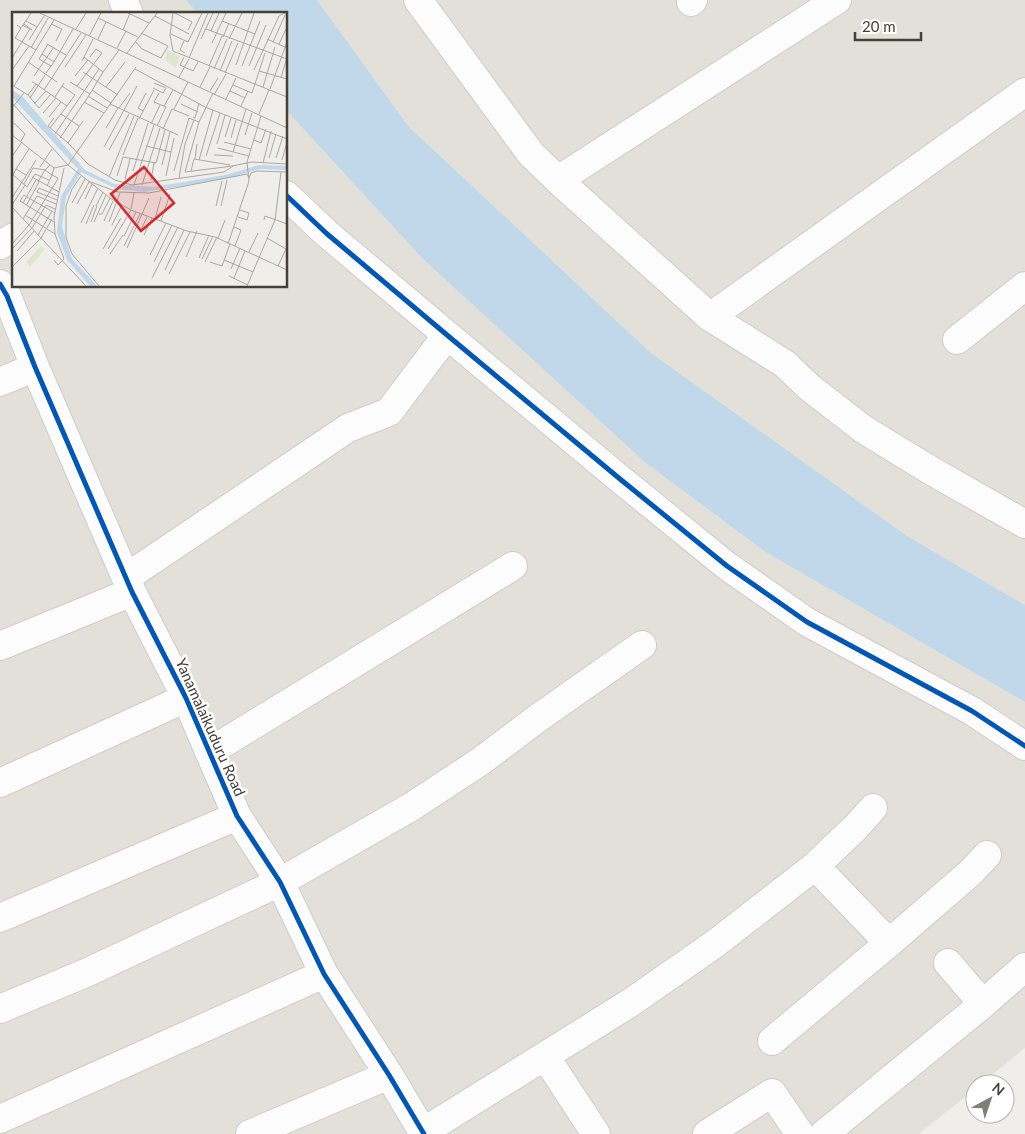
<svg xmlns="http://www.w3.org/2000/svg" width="1025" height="1134" font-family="Lato,sans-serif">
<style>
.residential{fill:#e3e0d9}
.water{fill:#c0d8e9}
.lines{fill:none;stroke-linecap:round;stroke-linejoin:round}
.minor-casing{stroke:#ceccc9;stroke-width:30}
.minor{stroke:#fdfcfc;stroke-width:28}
.cycleway-casing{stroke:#fff;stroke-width:8}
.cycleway{stroke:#0057b8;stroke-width:5}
.labels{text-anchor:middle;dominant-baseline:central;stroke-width:5;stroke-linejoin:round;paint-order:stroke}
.street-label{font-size:15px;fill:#454038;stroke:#fff}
.inset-road{fill:none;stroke:#aca8a3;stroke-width:1}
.view{fill:#d62828;fill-opacity:0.15;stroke:#d62828;stroke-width:2.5}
.inset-edge{fill:none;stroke:#454038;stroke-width:2.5}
</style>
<rect width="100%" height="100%" fill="#f0eeeb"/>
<path class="residential" d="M 0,0 L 186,0 L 198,14 L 14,14 L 14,286 L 286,286 L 286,110 L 422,258 L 767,553 L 1025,702 L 1025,1048 L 981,1084 L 975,1084 L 975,1089 L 919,1134 L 0,1134 Z
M 317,0 L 1025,0 L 1025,605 L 907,536 L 651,353 L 409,127 Z"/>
<path class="water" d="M 186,0 L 317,0 L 409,127 L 651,353 L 907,536 L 1025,605 L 1025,702 L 767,553 L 646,463 L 422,258 L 286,110 L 286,14 L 198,14 Z"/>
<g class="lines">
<g class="minor-casing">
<path id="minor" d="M 123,0 L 129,14
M 418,0 L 531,154 L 558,180 L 710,317 L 785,364 L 809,387 L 863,429 L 930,470 L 1025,524
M 691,2 L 693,0
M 558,180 L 837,0
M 286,195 L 326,233 L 447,335 L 620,479 L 727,566 L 807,622 L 972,711 L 1025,746
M 0,245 L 14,237
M 0,284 L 7,296 L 35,367 L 132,592 L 186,698 L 237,816 L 280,882 L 324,974 L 389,1075 L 424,1134
M 710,317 L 1025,92
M 957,340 L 1025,286
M 0,382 L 35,367
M 127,577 L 348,428 L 389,412 L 447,335
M 0,646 L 132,592
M 209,752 L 513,566
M 0,783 L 186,698
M 0,918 L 237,816
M 889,943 L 970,873 L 987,855
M 948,963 L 983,1004
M 0,1009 L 88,972 L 280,882 L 411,807 L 481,761 L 538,718 L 642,645
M 772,1041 L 889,943 L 815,866
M 545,1056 L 596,1134
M 0,1119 L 324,974
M 423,1132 L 630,1003 L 716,943 L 815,866 L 855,828 L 873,808
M 250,1134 L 389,1075
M 707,1134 L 772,1093 L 800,1134
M 824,1134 L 983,1004 L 1025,967"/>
</g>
<use href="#minor" class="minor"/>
<g class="cycleway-casing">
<path id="cycleway" d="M 286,195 L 326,233 L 447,335 L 620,479 L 727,566 L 807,622 L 972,711 L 1025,746
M 0,284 L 7,296 L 35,367 L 132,592 L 186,698 L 237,816 L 280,882 L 324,974 L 389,1075 L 424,1134"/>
</g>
<use href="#cycleway" class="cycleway"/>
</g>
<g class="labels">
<g class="street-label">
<text transform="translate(211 727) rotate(66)">Yanamalaikuduru Road</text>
</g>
</g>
<g transform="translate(12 12)">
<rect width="275" height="275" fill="#f0eeeb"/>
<path d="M 155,38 L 168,44 L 164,56 L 153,48 Z" fill="#dde7ce"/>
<path d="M 29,234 L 33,237 L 18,255 L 14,250 Z" fill="#dde7ce"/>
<path d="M 0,78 L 11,85 L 73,158 L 102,172 L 142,175 L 213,163 L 247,153 L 275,154 L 275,158 L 248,157 L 213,167 L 132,180 L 105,177 L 69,160 L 54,185 L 50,215 L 60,247 L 85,274 L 78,274 L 55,248 L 45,220 L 49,184 L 66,157 L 0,85 Z" fill="#c0d8e9"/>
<path class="inset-road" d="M 28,1 L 275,116M 116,1 L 137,11M 161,1 L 158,23 L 161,39 L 275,85M 163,1 L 180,10 L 176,18M 143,4 L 177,22M 86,6 L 126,25M 14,9 L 25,15 L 33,3M 210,9 L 243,22M 39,12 L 50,17 L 44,29M 5,13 L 9,16 L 19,1M 10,13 L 20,18 L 12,12M 9,16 L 3,26 L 24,38M 64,17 L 74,1M 194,17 L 275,47M 111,18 L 118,1M 199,19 L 207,1M 129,21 L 156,34M 159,22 L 176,30 L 190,1M 77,24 L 89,1M 211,25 L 217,11M 86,27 L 94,10M 189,27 L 201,1M 217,27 L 230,1M 255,27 L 275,36M 17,28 L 25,15M 123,29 L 130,37 L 149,46 L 156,34M 172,29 L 168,38 L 173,41M 261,30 L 274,1M 200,31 L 214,1M 35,32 L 54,43M 36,32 L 27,47 L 39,54M 267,32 L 275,15M 19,36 L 36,6M 105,36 L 114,19M 115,41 L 145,1M 30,42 L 42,50 L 34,61M 72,45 L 91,60 L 107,38M 172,45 L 168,53 L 181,59 L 186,50M 0,46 L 18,17M 177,46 L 196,1M 70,49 L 81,27M 16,50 L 45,70M 42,50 L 61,17M 224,53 L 242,1M 197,54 L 210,24M 230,54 L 248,9M 237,54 L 254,13M 53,55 L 74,23M 123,57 L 193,95 L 275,127M 202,57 L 215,27M 0,58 L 17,34M 242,58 L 267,4 L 273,1M 208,59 L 220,29M 247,59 L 275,67M 71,60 L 106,83M 213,61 L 226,31M 22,64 L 42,35M 63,64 L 76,48M 167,65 L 177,47M 269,66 L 275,45M 24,72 L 55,94 L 38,116M 0,73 L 16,83 L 24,72 L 20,70M 221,73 L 240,81 L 253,41M 2,74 L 42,8M 50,74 L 63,83 L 55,94M 65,74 L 90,41 L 84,37 L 78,45M 94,75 L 113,50M 188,75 L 198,55M 251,75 L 263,35M 141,76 L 151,81 L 154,76 L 142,71M 258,77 L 275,30M 32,78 L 69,21M 80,78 L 99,91M 198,79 L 206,66M 218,79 L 233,86M 201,81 L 187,110 L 173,160 L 221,154M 78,82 L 91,60M 16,83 L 27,96 L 39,82M 202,83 L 214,62M 76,84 L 95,96M 43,85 L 52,71M 18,86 L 33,63M 214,87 L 224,66M 72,90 L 92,101M 0,91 L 56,153 L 124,55M 22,92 L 34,79M 98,92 L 166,123M 169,92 L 186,100M 152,94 L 161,78M 229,94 L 236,79M 0,96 L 12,81M 107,96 L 118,81M 162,97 L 176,70M 131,99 L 126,96 L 134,81M 31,101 L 44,86M 49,102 L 67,114M 247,102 L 257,78M 37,105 L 49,90M 181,105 L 183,106 L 187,91M 42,106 L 36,114 L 56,131 L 71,109M 127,107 L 142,78M 2,111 L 13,122 L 9,129M 139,112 L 148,93M 145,114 L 154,95 L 142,90 L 147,81M 94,116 L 106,96M 151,117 L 160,97 L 177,104M 43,122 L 87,57M 0,123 L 42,156 L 56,153 L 98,186 L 119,198 L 175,219 L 203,225 L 275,258M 233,123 L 240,101M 213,125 L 219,106M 48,126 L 78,82 L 58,70M 219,126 L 224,108M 242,128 L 249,131 L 254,117M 212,130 L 239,137M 56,131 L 76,152 L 103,168 L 120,173 L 212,160 L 221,154M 205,132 L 213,103M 134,134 L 159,140M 92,135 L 125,74M 206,136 L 237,144M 97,138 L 117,102M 221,140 L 234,97M 1,143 L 10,130M 111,143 L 126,106M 202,143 L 221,144M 194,144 L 208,101M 257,146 L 264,122M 264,146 L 271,124M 183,147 L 185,132M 187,148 L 201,98M 270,148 L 275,130M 251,151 L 259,119M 150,153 L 158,120M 220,154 L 240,150 L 275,152M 28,155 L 40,137M 4,157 L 17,137M 121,159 L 136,111M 162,159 L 177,106 L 187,110M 179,159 L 182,147 L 218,153M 0,162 L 15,175 L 23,162 L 37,168M 1,163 L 4,157 L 14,163M 69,164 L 60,177 L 54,194 L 54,225 L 60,242 L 87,274M 105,164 L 111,145 L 144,151 L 153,118M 154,164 L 162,126M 20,165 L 47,180M 97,165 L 122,104M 167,166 L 173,132 L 182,108M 113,167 L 118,147M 139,168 L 142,151M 76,169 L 106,180 L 137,181 L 235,162 L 237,166 L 239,161 L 245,159 L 275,160M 26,170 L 33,158 L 40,163 L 35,174M 12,172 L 21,156 L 33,158 L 38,153M 122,173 L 142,113M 130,173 L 148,116M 0,186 L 24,148M 73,187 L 80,172M 45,188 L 25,180 L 27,176 L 46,184M 11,191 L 24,168M 60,191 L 73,167M 65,192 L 77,170M 0,193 L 13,173M 14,194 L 27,170M 84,194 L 91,180M 204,194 L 210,169M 209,194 L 215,168M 0,195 L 74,274M 119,197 L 122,181M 87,202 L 90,202 L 98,186M 13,203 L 43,222M 226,205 L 235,208 L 237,201 L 228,198M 11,207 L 22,189 L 43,201M 143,207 L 149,185M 252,208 L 253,204 L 275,212M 92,209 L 101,189M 149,209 L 158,182M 42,210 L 8,189 L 12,183 L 22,189 L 25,184 L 44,192M 79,210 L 85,194M 82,210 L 94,183M 97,210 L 108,181M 69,211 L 86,176M 74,212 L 82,193M 100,213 L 110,193M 222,215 L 229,218 L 223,234M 128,220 L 135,205M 26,223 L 40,199M 132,223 L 140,206M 112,224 L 124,200M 206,226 L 213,208M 255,226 L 274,237 L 266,254M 0,232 L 17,213 L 44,170 L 46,166 L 40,163 L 42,156M 216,232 L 237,169 L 235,150 L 249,104M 112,234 L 128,202M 115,236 L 137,186M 0,237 L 20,216 L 34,193 L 43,197M 91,237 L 109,206M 96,237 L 119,198M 5,239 L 22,219M 237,240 L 246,221M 98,242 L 111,223M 138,243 L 154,211M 174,245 L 185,219M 187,246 L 197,223M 190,247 L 201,224M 42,248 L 46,253 L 52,247 L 43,222 L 42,205 L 52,156M 212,248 L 241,260M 142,250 L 160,213M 193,250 L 205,225M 198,250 L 210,254 L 218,232M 0,255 L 29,226 L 40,207M 219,257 L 228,236M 153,258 L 172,218M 157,262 L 178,220M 217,264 L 236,273M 140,266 L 166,215M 222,266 L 233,239M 235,274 L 263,208 L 269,160"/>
<path class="view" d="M 132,155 L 162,191 L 129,219 L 99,182 Z"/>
<rect width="275" height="275" class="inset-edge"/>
</g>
<g transform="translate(990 1099) rotate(40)"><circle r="24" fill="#ffffff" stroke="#b5b3af"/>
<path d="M0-4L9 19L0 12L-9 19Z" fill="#817d77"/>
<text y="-8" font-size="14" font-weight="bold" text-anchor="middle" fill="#454038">N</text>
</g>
<path d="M855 32v8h66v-8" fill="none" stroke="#454038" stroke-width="2.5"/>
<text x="862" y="32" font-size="15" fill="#454038" stroke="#ffffff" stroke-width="4" paint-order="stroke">20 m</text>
</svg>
